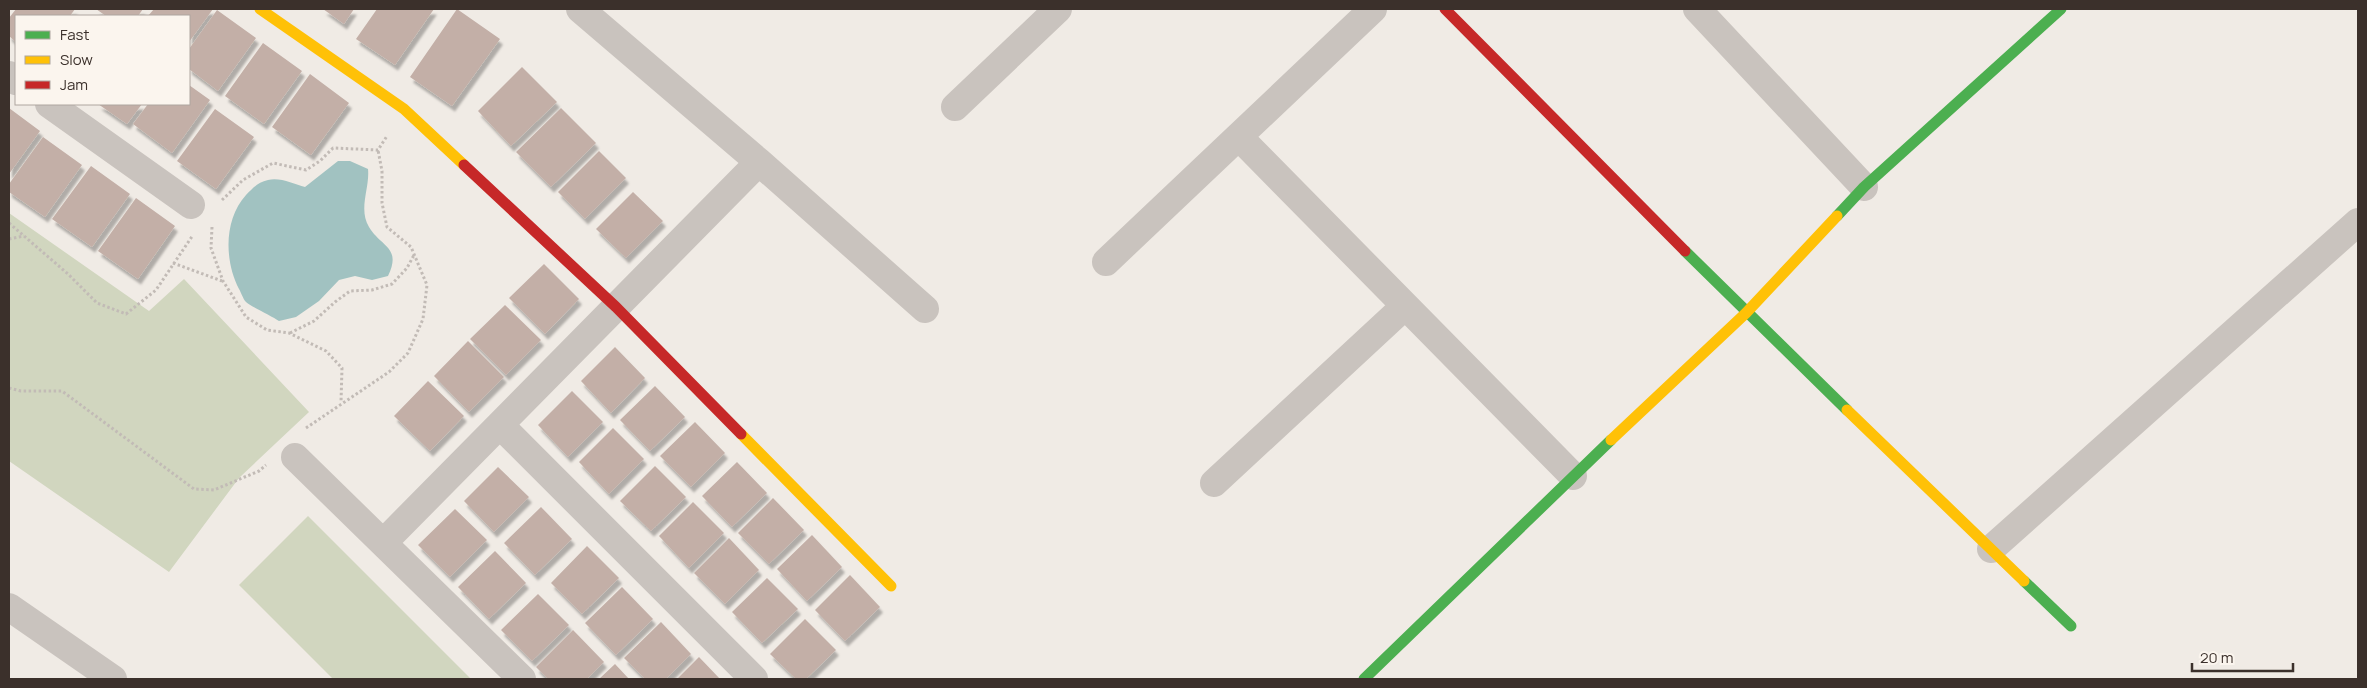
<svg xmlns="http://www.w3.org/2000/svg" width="2367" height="688" font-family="Manrope,sans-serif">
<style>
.green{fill:#d1d6bf}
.water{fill:#a1c2c1}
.building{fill:#c3afa7;filter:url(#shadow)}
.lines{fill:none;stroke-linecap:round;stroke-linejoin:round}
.path{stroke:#c2bbb6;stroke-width:3;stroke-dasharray:2.5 2.5;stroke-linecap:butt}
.street{stroke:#c9c3be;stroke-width:28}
.fast{stroke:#4caf50;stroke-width:11}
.slow{stroke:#ffc107;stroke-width:11}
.jam{stroke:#c62828;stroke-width:11}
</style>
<defs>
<filter id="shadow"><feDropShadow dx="3" dy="5.5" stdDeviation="1" flood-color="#0004"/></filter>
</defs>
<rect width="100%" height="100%" fill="#f0ebe5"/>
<path class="green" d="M 9,213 L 149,311 L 184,279 L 309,412 L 239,478 L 169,572 L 9,461 Z
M 308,516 L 471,679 L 333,679 L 239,585 Z"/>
<path class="water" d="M 338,161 L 350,161 L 368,169 C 370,188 358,209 369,227 C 381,247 402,247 388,276 L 372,280 L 355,276 L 339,280 L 319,301 L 296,317 L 279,321 C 272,316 250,306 246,302 C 243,299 241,292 239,289 C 224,260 224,219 246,195 C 253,188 258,182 268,180 C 280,177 294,184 305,187 Z"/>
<path class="building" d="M 16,9 L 75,9 L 70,16 L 16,16 L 16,42 L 9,36 L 9,18 Z
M 96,9 L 143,9 L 138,16 L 106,16 Z
M 154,9 L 213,9 L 189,42 L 189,16 L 148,16 Z
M 323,9 L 354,9 L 344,24 Z
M 377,9 L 434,9 L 395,65 L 356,39 Z
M 457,9 L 500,39 L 452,106 L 410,77 Z
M 217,10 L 256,38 L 218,91 L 189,69 L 189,49 Z
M 263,43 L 302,71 L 264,124 L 225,96 Z
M 522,67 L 557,102 L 511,146 L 478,111 Z
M 310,74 L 349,103 L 311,155 L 272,127 Z
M 189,85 L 210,100 L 172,153 L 133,124 L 148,104 L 189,104 Z
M 98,104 L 142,104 L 127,124 Z
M 9,108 L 40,131 L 9,174 Z
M 561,108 L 596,143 L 551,187 L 516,152 Z
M 215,109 L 254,137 L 216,189 L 177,161 Z
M 43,137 L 82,165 L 45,217 L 9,192 L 9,184 Z
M 599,151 L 626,178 L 585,219 L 558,192 Z
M 91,166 L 130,194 L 92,247 L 52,219 Z
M 633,192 L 663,221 L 626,258 L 596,229 Z
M 136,198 L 175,226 L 138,279 L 98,251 Z
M 544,264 L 579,299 L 545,334 L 509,298 Z
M 505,305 L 541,340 L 506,375 L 470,339 Z
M 468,341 L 504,377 L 469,412 L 434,376 Z
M 615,347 L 645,378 L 611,413 L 581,381 Z
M 428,381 L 464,416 L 430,451 L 394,416 Z
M 655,386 L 685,417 L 650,451 L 620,420 Z
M 572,391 L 603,422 L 568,457 L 538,425 Z
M 695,422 L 725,453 L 691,487 L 660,456 Z
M 613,428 L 644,459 L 609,494 L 579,462 Z
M 737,462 L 767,493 L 732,527 L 702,496 Z
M 655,466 L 686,497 L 651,531 L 620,501 Z
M 498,467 L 529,497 L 494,532 L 464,501 Z
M 773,498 L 804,530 L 769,564 L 738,533 Z
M 693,502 L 724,533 L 689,568 L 659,536 Z
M 541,507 L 572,539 L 535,575 L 504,543 Z
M 455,509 L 487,540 L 450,577 L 418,545 Z
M 812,535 L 842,567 L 807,601 L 777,569 Z
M 729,538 L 759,570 L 725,604 L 694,573 Z
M 587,546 L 619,578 L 582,614 L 551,583 Z
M 495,551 L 526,583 L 489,619 L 458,587 Z
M 850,575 L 880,607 L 845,641 L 815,610 Z
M 767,578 L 798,609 L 762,643 L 732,612 Z
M 622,587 L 653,619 L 616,655 L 585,623 Z
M 538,594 L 569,625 L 532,661 L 501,630 Z
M 805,619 L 836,650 L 806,679 L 796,679 L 770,654 Z
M 661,622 L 691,654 L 666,679 L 645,679 L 624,658 Z
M 573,630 L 604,662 L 587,679 L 548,679 L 536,667 Z
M 699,657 L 720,679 L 677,679 Z
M 615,664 L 629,679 L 599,679 Z"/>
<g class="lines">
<path class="path" d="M 222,200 L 243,180 L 273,163 L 306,170 L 320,161 L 333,148 L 378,150 L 387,136
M 9,223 L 68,274 L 97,303 L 126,314 L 156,290 L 193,235
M 212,227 L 211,248 L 223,281 L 246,317 L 267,330 L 289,333 L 326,351 L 342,368 L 341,402
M 9,239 L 24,236
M 173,263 L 222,281
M 290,333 L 314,321 L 335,302 L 350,291 L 372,290 L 392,284 L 407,268 L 414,255
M 9,388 L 21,391 L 62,391 L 194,489 L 214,490 L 259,471 L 266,465
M 306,428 L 389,372 L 408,353 L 423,319 L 427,285 L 411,247 L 387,227 L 382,203 L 382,171 L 378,150"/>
<path class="street" d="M 580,9 L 759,162 L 925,309
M 1697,9 L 1864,187
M 9,75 L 16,81
M 49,104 L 191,205
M 955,107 L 1058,9
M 1239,137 L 1573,476
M 1106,262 L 1373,9
M 500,425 L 754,679
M 295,457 L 522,679
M 1214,483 L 1405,306
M 383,543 L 759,162
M 1991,549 L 2358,222
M 9,607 L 113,679"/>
<path class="fast" d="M 1837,216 L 1864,187 L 2061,9
M 1685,251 L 1847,410
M 2024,581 L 2071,626
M 1364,679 L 1611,440"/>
<path class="slow" d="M 260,9 L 404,109 L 464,165
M 1847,410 L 2024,581
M 741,434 L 891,586
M 1611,440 L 1746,313 L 1837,216"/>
<path class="jam" d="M 1445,9 L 1685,251
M 464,165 L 616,307 L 741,434"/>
</g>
<rect width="2367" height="688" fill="none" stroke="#3b302b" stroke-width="20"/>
<rect x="15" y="15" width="175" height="90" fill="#fbf5ee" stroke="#aea6a0"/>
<rect x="25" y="31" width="25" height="8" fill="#4caf50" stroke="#aea6a0"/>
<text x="60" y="40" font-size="15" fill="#3b302b">Fast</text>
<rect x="25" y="56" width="25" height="8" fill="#ffc107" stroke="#aea6a0"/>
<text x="60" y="65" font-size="15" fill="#3b302b">Slow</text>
<rect x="25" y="81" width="25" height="8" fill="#c62828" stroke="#aea6a0"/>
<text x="60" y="90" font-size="15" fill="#3b302b">Jam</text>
<path d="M2192 663v8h101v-8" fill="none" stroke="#3b302b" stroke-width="2.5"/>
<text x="2200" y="663" font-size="15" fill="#3b302b" stroke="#fbf5ee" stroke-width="4" paint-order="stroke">20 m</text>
</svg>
